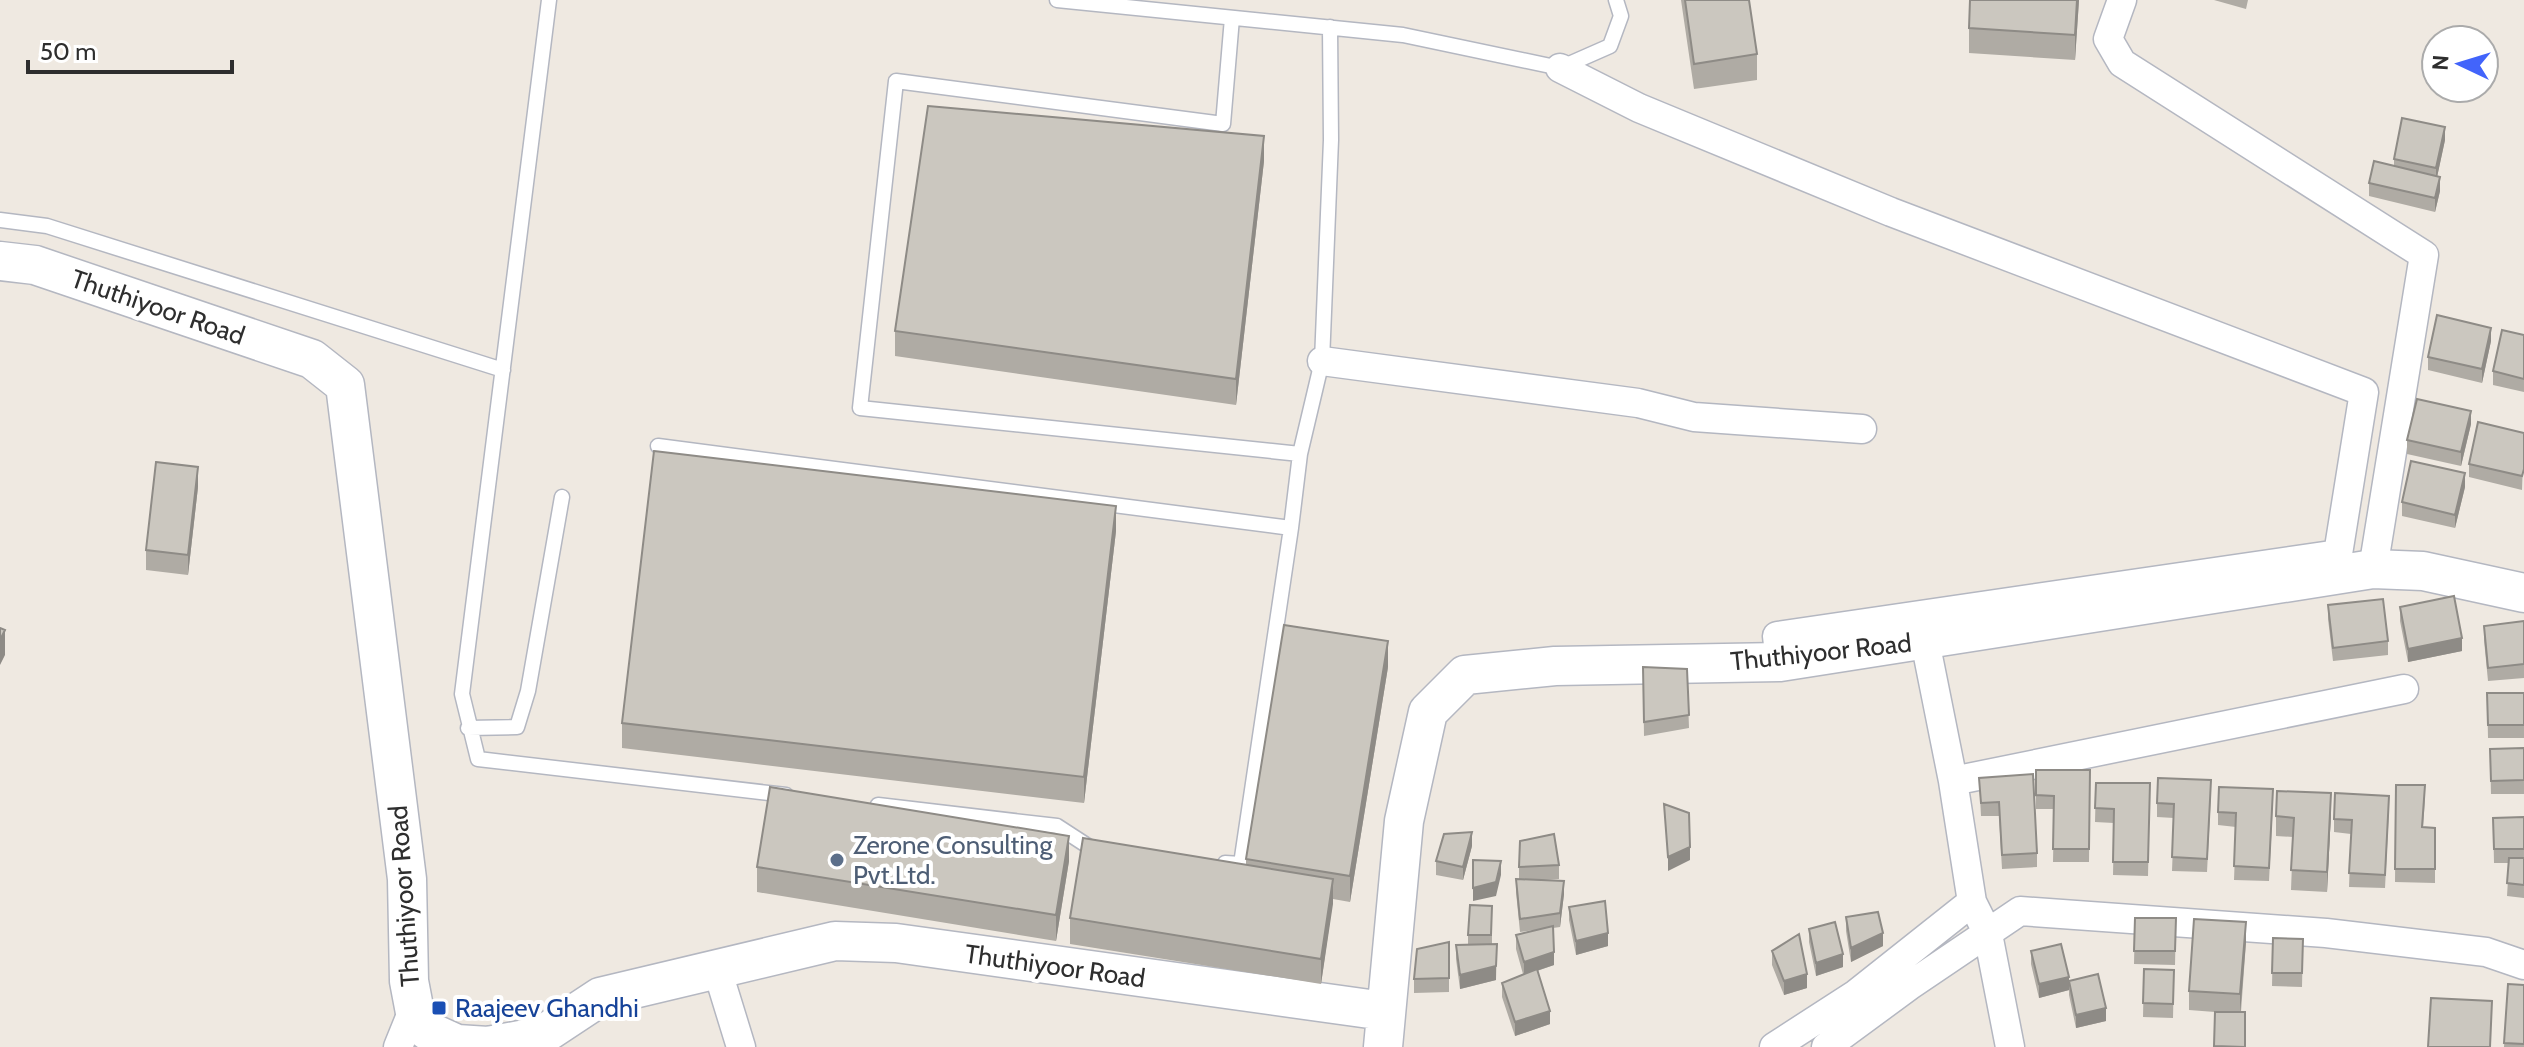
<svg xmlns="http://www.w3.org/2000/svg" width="2524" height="1047" font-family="Cabin,sans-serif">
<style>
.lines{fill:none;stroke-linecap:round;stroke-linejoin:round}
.lane-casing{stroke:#b4b7c1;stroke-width:17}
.street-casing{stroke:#b4b7c1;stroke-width:31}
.secondary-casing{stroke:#b4b7c1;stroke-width:41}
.lane{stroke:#fff;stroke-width:14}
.street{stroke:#fff;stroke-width:28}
.secondary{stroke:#fff;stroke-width:38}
.wall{fill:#afaba4}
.shaded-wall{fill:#8e8b86}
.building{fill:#cbc7bf;stroke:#8e8b86;stroke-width:2}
.service-dot{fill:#5c6f8a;stroke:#fff;stroke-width:3}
.transit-dot{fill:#1a4fb4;stroke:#fff;stroke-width:3}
.labels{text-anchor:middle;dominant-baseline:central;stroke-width:8;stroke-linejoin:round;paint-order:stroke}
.street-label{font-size:26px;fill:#2e2e2e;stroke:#fff}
.service-label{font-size:26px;fill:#4e5e75;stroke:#fff;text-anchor:start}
.transit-label{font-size:26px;fill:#164399;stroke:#fff;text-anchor:start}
</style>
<rect width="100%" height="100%" fill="#efe9e1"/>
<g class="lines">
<g class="lane-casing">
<path id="lane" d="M 549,0 L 462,694 L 478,759 L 786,795
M 1057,0 L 1403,35 L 1560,68 L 1610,46 L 1621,16 L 1616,0
M 1232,18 L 1223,124 L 896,81 L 860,408 L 1300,454
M 0,220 L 47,226 L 503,370
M 658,446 L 1291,528
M 468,728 L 517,727 L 528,691 L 562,497
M 878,805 L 1057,826 L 1097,852
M 1225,863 L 1241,864 L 1291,528 L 1300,454 L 1322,361 L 1331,140 L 1330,27"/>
</g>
<g class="street-casing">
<path id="street" d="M 2122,0 L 2108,39 L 2122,63 L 2424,255 L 2373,569
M 1560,68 L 1639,108 L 1891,212 L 2364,392 L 2338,554 L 1777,636 L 1780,662
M 1322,361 L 1638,403 L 1694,417 L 1862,429
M 1925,641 L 1953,781 L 1972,902 L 1988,934 L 2010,1047
M 1953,781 L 2404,689
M 717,969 L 741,1047
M 398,1047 L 413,1010
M 1774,1047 L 1856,994 L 1972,902
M 1826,1047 L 1909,986 L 2020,911 L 2326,933 L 2486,952 L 2524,965"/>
</g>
<g class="secondary-casing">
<path id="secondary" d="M 0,261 L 35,265 L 312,359 L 345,385 L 407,879 L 409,981 L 417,1023 L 428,1031 L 457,1044 L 488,1046 L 541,1036 L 600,997 L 835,941 L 896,943 L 1384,1011
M 1383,1047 L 1404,821 L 1428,712 L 1465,675 L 1555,666 L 1780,662 L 2373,569 L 2423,571 L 2524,593"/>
</g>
<use href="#lane" class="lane"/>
<use href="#street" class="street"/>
<use href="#secondary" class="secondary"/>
</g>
<path class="wall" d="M 1681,0 L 1749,0 L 1757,54 L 1757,80 L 1694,89 Z
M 2079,0 L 2075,60 L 1969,53 L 1969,28 Z
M 2214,0 L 2248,0 L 2246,9 Z
M 2445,140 L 2437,177 L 2440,191 L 2435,212 L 2369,196 L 2369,183 L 2394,166 L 2394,159 Z
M 1264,161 L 1236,405 L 895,356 L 895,331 Z
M 2524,335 L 2524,392 L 2493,385 L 2493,371 Z
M 2491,341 L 2482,383 L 2428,370 L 2428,357 Z
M 2471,424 L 2461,466 L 2407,454 L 2407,440 Z
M 2524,433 L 2522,490 L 2469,477 L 2469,464 Z
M 198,487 L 188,575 L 146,570 L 146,550 Z
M 2465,487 L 2455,528 L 2402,516 L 2402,502 Z
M 1116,531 L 1084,803 L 622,748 L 622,723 Z
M 2328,605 L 2388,641 L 2388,655 L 2333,661 L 2328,619 Z
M 2400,607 L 2462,651 L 2408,662 L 2400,621 Z
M 2524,621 L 2524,678 L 2488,681 L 2484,640 L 2484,626 Z
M 1388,667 L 1350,902 L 1333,899 L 1321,984 L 1070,944 L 1070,918 L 1246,864 L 1246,859 Z
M 1643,667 L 1687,669 L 1689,728 L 1644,736 Z
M 2487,693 L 2524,693 L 2524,738 L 2488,738 Z
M 2524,748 L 2524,794 L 2491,794 L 2490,749 Z
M 2036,770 L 2090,770 L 2089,862 L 2053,862 L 2054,809 L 2036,809 Z
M 1979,778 L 2037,853 L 2037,867 L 2002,869 L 1999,816 L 1981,816 Z
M 2096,783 L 2150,783 L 2148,876 L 2113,875 L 2114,823 L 2095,822 Z
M 2396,785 L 2425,798 L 2423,828 L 2435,828 L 2435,883 L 2395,882 Z
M 2211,794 L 2207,872 L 2172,871 L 2174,818 L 2157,817 L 2157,803 Z
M 2273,802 L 2269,881 L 2234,880 L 2236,827 L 2218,825 L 2218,812 Z
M 2389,810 L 2385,888 L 2349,887 L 2351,834 L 2334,832 L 2334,819 Z
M 2331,813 L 2327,892 L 2291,890 L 2293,837 L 2276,836 L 2276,816 Z
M 2524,817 L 2524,898 L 2507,896 L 2509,863 L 2494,863 L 2493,818 Z
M 1472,846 L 1463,880 L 1436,875 L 1436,861 Z
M 1069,861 L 1056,941 L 757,892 L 757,867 Z
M 1559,865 L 1559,879 L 1538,880 L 1564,894 L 1560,927 L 1553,928 L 1554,965 L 1537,971 L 1550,1024 L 1515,1036 L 1502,997 L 1502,983 L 1523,974 L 1516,949 L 1516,935 L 1534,930 L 1520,932 L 1516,892 L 1516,879 L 1519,879 L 1519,867 Z
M 1492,906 L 1492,944 L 1497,944 L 1496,980 L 1460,989 L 1456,959 L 1456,945 L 1468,945 L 1468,935 Z
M 1569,907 L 1608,946 L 1576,955 L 1569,920 Z
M 1846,917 L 1883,946 L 1851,962 L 1846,931 Z
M 2135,918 L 2176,918 L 2175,965 L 2134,964 Z
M 1809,929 L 1843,967 L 1816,976 L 1809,942 Z
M 2273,938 L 2303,939 L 2302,987 L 2272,986 Z
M 1449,942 L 1449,992 L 1414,993 L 1414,979 Z
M 2246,942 L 2241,1012 L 2245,1047 L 2214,1047 L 2215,1012 L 2189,1010 L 2189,991 Z
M 1772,951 L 1807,988 L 1784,995 L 1772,965 Z
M 2031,951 L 2069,990 L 2039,998 L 2031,964 Z
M 2144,969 L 2174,970 L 2173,1018 L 2143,1017 Z
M 2069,981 L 2106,1021 L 2076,1028 L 2069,995 Z
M 2508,984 L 2524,985 L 2524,1047 L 2504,1047 Z"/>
<path class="shaded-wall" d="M 2077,0 L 2079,0 L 2075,60 L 2075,35 Z
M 2445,127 L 2445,140 L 2436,182 L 2436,168 Z
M 1264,136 L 1264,161 L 1236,405 L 1236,379 Z
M 2440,177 L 2440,191 L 2435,212 L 2435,198 Z
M 2491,328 L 2491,341 L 2482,383 L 2482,369 Z
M 2471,411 L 2471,424 L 2461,466 L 2461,452 Z
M 198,467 L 198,487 L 188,575 L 188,555 Z
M 2465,473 L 2465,487 L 2455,528 L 2455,515 Z
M 1116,506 L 1116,531 L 1084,803 L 1084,777 Z
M 5,630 L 5,655 L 0,665 L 0,640 Z
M 2462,638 L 2462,651 L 2408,662 L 2408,649 Z
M 1388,641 L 1388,667 L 1350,902 L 1350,876 Z
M 2331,793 L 2331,813 L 2327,892 L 2327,872 Z
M 1472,832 L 1472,846 L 1463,880 L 1463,867 Z
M 1069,836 L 1069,861 L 1056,941 L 1056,915 Z
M 1690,847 L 1690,860 L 1668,871 L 1668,857 Z
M 1501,861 L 1501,875 L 1496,896 L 1473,901 L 1473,888 Z
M 1333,879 L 1333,904 L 1321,984 L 1321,959 Z
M 1564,881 L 1564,894 L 1560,927 L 1560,913 Z
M 2246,922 L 2246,942 L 2240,1014 L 2240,994 Z
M 1608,933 L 1608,946 L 1576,955 L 1576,941 Z
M 1883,933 L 1883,946 L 1851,962 L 1851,948 Z
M 1554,952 L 1554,965 L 1524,975 L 1524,962 Z
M 1843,954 L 1843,967 L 1816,976 L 1816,963 Z
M 1496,966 L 1496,980 L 1460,989 L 1460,975 Z
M 1807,974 L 1807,988 L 1784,995 L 1784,981 Z
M 2069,977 L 2069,990 L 2039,998 L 2039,984 Z
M 2106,1008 L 2106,1021 L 2076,1028 L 2076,1015 Z
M 1550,1011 L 1550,1024 L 1515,1036 L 1515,1022 Z"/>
<path class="building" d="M 1685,0 L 1749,0 L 1757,54 L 1694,64 Z
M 1970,0 L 2077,0 L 2075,35 L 1969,28 Z
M 928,106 L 1264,136 L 1236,379 L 895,331 Z
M 2402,118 L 2445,127 L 2436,168 L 2394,159 Z
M 2374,161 L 2440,177 L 2435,198 L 2369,183 Z
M 2437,315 L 2491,328 L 2482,369 L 2428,357 Z
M 2502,330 L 2524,335 L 2524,379 L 2493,371 Z
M 2417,399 L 2471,411 L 2461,452 L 2407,440 Z
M 2478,422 L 2524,433 L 2524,469 L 2522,476 L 2469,464 Z
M 654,451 L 1116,506 L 1084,777 L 622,723 Z
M 2411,461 L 2465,473 L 2455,515 L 2402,502 Z
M 156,462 L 198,467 L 188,555 L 146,550 Z
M 2454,596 L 2462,638 L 2408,649 L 2400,607 Z
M 2383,599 L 2388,641 L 2333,648 L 2328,605 Z
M 2524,621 L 2524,664 L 2488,668 L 2484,626 Z
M 1284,625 L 1388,641 L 1350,876 L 1246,859 Z
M 0,628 L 5,630 L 0,640 Z
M 1643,667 L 1687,669 L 1689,715 L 1644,722 Z
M 2487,693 L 2524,693 L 2524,725 L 2488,725 Z
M 2524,748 L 2524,780 L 2491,781 L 2490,749 Z
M 2036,770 L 2090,770 L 2089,849 L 2053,849 L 2054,796 L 2036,795 Z
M 2033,774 L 2037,853 L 2002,855 L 1999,802 L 1981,803 L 1979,778 Z
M 2158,778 L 2211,780 L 2207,859 L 2172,857 L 2174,804 L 2157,803 Z
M 2096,783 L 2150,783 L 2148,862 L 2113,862 L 2114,809 L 2095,808 Z
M 2396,785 L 2425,785 L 2422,827 L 2435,828 L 2435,869 L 2395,869 Z
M 770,787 L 1069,836 L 1056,915 L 757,867 Z
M 2219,787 L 2273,789 L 2269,868 L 2234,866 L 2236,813 L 2218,812 Z
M 2277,791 L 2331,793 L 2327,872 L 2291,870 L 2294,818 L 2276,816 Z
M 2335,793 L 2389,796 L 2385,875 L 2349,873 L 2352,820 L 2334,819 Z
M 1664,804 L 1689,813 L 1690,847 L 1668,857 Z
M 2524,817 L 2524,849 L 2494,849 L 2493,818 Z
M 1472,832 L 1463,867 L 1436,861 L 1444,834 Z
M 1554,834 L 1559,865 L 1519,867 L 1520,841 Z
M 1083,838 L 1333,879 L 1321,959 L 1070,918 Z
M 2509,858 L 2524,858 L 2524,885 L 2507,883 Z
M 1473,860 L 1501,861 L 1496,882 L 1473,888 Z
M 1516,879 L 1564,881 L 1560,913 L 1520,919 Z
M 1605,901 L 1608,933 L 1576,941 L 1569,907 Z
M 1470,905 L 1492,906 L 1491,935 L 1468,935 Z
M 1878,912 L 1883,933 L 1851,948 L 1846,917 Z
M 2135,918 L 2176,918 L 2175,951 L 2134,951 Z
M 2194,919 L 2246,922 L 2240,994 L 2189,991 Z
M 1835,922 L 1843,954 L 1816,963 L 1809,929 Z
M 1553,926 L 1554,952 L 1524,962 L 1516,935 Z
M 1799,934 L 1807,974 L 1784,981 L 1772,951 Z
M 2273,938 L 2303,939 L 2302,973 L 2272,973 Z
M 1449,942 L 1449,978 L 1414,979 L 1417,949 Z
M 1497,944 L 1496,966 L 1460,975 L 1456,945 Z
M 2061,944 L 2069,977 L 2039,984 L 2031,951 Z
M 1537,969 L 1550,1011 L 1515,1022 L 1502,983 Z
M 2144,969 L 2174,970 L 2173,1004 L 2143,1003 Z
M 2098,974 L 2106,1008 L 2076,1015 L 2069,981 Z
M 2508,984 L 2524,985 L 2524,1044 L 2504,1043 Z
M 2431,998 L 2492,1001 L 2490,1047 L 2428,1047 Z
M 2215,1012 L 2245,1012 L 2245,1047 L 2214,1046 Z"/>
<circle class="service-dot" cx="837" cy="860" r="8"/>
<rect class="transit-dot" x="431" y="1000" width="16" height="16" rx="4"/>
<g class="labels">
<g class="street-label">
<text transform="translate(158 307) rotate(19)">Thuthiyoor Road</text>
<text transform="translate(1821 652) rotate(-6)">Thuthiyoor Road</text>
<text transform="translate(404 896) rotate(-94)">Thuthiyoor Road</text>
<text transform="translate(1055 966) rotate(8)">Thuthiyoor Road</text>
</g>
<g class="service-label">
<text x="853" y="845">Zerone Consulting<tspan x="853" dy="30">Pvt.Ltd.</tspan></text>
</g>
<g class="transit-label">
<text x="455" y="1008">Raajeev Ghandhi</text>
</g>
</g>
<g transform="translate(2460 64) rotate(274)"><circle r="38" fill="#ffffff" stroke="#ababab" stroke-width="2"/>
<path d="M0-6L14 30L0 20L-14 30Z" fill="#4264fb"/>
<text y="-12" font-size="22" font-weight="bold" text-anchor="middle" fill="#2e2e2e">N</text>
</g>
<path d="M28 60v12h204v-12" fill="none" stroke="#2e2e2e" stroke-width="4"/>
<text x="40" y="60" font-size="24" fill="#2e2e2e" stroke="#ffffff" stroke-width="6" paint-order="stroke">50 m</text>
</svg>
